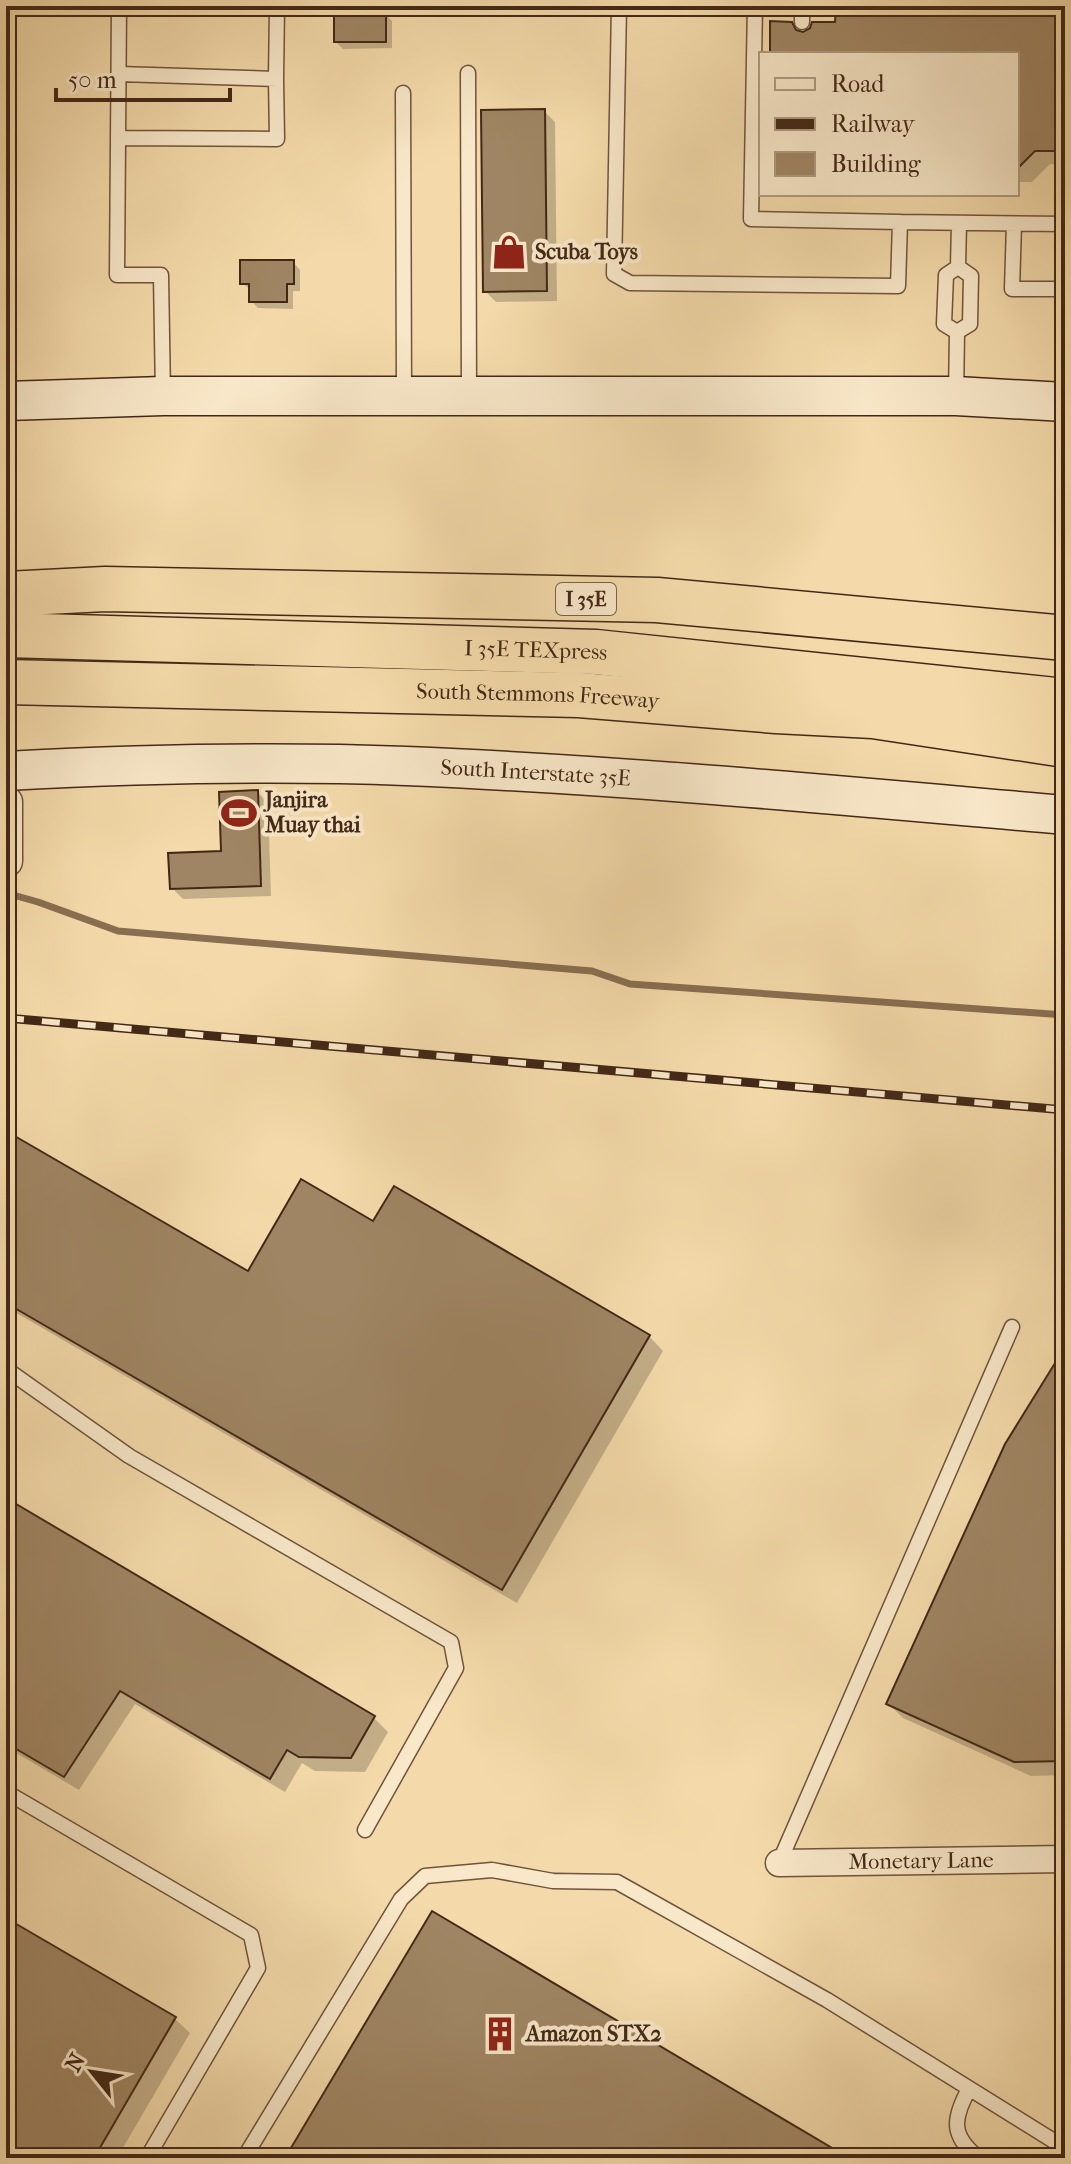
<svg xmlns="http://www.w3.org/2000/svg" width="1071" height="2164" font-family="'IM FELL French Canon',serif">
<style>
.shadow{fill:#0003}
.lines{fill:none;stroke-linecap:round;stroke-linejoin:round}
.stream{stroke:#896e51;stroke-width:7}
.building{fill:#9f8563;stroke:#432817;stroke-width:2}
.service-casing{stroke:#6f543c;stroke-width:17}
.minor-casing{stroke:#6f543c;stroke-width:29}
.tertiary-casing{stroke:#6f543c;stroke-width:35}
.secondary-casing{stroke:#432817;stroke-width:41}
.motorway-casing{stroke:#432817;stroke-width:47}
.service{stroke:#f8e7c8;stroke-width:14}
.minor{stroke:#f8e7c8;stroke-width:26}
.tertiary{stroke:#f8e7c8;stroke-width:32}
.secondary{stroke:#f8e7c8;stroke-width:38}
.motorway{stroke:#f4daaa;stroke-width:44}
.rail-casing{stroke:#432817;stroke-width:9}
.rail{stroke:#f8e7c8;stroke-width:6;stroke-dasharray:18;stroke-linecap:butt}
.labels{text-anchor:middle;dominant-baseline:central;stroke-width:8;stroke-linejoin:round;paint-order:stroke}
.shield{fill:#f8e7c8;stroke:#79614c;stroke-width:2}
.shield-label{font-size:20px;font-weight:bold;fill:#432817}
.poi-label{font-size:22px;font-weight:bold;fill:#432817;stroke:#f8e7c8;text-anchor:start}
.street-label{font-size:22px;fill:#432817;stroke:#f8e7c8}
</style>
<rect width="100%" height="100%" fill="#f4daaa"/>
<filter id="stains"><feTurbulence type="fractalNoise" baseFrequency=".0025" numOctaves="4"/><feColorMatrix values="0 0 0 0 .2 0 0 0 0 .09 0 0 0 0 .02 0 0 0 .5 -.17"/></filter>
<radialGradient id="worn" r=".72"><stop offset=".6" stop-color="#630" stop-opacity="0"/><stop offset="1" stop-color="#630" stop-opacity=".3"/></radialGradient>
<path class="shadow" d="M 838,6 L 1065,6 L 1065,165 L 1050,164 L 1032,182 L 1017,182 L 1017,54 L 772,54 L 791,24 L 801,34 L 837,24 Z
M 385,14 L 392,21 L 392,48 L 343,49 L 336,42 Z
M 544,111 L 555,122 L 557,301 L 496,302 L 485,291 Z
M 293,262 L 300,270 L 300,291 L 293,291 L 293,309 L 258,308 L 251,301 L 251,290 L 242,283 Z
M 257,792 L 268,803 L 271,896 L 183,899 L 172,888 L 223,853 Z
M 6,1134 L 248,1273 L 374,1224 L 649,1336 L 663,1351 L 517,1603 L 6,1307 Z
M 1065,1351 L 1065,1775 L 1031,1776 L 903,1718 L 889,1704 Z
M 6,1501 L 374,1718 L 388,1732 L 365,1772 L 315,1771 L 302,1763 L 285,1792 L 135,1704 L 79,1790 L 6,1747 Z
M 6,1920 L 175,2019 L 190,2033 L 117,2158 L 6,2158 Z"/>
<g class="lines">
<path class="stream" d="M 6,893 L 38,902 L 118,931 L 592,971 L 630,984 L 1065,1015"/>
</g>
<path class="building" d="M 836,6 L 1065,6 L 1065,151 L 1035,151 L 1017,169 L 1017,54 L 770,54 L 770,21 L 792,22 L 796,30 L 803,32 L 810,28 L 812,22 L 835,22 Z
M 386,12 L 386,42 L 334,42 L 334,13 Z
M 545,109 L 547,291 L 483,292 L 481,110 Z
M 240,260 L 294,260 L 294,284 L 287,284 L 287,302 L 249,302 L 249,284 L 240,284 Z
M 258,790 L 261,886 L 170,889 L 168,853 L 221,851 L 219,792 Z
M 6,1131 L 248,1271 L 301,1179 L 373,1221 L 394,1186 L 650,1335 L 502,1590 L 6,1303 Z
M 1065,1347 L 1065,1761 L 1014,1762 L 886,1704 L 1005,1444 Z
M 6,1498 L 375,1716 L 351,1758 L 299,1757 L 287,1750 L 270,1779 L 120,1691 L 64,1777 L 6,1743 Z
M 432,1911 L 849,2158 L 285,2158 Z
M 6,1918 L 176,2017 L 94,2158 L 6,2158 Z"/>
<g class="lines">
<g class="service-casing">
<path id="service" d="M 119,6 L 117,275 L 161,275 L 163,396
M 619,6 L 614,274 L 630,283 L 898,286 L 900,222 L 1065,224
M 755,6 L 751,219 L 900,222
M 802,22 L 802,6
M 468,73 L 469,395
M 276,79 L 277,6
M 403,93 L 404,396
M 118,138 L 277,139 L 276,79 L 119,74
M 1014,224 L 1012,289 L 1065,289
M 958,267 L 959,223
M 957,332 L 944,324 L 946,275 L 958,267
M 957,332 L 970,324 L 971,276 L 958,267
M 956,396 L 957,332
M 6,1369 L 129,1456 L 451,1642 L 456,1668 L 365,1830
M 6,1792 L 251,1935 L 258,1968 L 147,2158
M 779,1863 L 1012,1327
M 969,2089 C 953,2118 950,2136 979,2158
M 244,2158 L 401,1899 L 425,1876 L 492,1870 L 553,1881 L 617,1882 L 827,2000 L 1065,2148"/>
</g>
<g class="minor-casing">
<g id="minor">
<path id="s1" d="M 779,1863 L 1065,1859"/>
</g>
</g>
<g class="tertiary-casing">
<path id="tertiary" d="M 6,802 L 6,861"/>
</g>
<g class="secondary-casing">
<g id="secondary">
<path d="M 6,401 L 163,396 L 956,396 L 1065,402"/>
<path id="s2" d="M 6,771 C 139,764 273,761 406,766 C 626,775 846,796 1065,815"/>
</g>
</g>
<g class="motorway-casing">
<g id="motorway">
<path d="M 6,594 L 105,589 L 657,600 L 1065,638"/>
<path id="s3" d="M 6,635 L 596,652 L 1065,701"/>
<path id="s4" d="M 6,682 L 579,695 L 776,711 L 873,716 L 1065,745"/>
</g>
</g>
<use href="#service" class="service"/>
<use href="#minor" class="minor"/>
<use href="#tertiary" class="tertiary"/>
<use href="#secondary" class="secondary"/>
<use href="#motorway" class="motorway"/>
<g class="rail-casing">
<path id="rail" d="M 6,1018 L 1065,1110"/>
</g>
<use href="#rail" class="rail"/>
</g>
<defs>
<g id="shop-bare" transform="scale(2.76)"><path d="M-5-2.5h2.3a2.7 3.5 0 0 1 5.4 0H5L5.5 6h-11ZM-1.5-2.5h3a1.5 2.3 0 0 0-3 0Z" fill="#8f2418" stroke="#f8e7c8" stroke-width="2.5" paint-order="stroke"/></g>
<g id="stadium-bare" transform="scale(2.76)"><path d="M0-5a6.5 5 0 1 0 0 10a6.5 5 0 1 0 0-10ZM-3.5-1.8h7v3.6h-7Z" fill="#8f2418" stroke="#f8e7c8" stroke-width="2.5" paint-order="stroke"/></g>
<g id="building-bare" transform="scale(2.76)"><path d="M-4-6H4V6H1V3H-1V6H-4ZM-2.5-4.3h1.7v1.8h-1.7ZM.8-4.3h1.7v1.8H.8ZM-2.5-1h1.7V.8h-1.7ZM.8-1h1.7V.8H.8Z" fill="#8f2418" stroke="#f8e7c8" stroke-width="2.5" paint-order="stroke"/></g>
</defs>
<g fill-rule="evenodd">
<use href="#shop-bare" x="509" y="252"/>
<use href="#stadium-bare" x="239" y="813"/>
<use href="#building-bare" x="500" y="2034"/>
</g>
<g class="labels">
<rect class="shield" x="556" y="583" width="60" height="32" rx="6"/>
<g class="shield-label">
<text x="586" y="599">I 35E</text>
</g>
<g class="poi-label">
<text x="535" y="252">Scuba Toys</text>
<text x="265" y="800">Janjira<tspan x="265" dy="25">Muay thai</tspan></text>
<text x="526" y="2034">Amazon STX2</text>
</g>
<g class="street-label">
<text stroke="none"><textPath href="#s3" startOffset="530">I 35E TEXpress</textPath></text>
<text stroke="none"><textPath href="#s4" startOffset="532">South Stemmons Freeway</textPath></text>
<text stroke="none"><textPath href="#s2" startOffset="530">South Interstate 35E</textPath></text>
<text stroke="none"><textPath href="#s1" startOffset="142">Monetary Lane</textPath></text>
</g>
</g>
<rect width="1071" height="2164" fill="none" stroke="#f4daaa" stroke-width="32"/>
<rect x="8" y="8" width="1055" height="2148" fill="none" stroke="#432817" stroke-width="4"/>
<rect x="16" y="16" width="1039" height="2132" fill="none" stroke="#432817" stroke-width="2"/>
<rect x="759" y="52" width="260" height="144" fill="#f8e7c8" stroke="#b09b81" stroke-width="2"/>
<rect x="775" y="78" width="40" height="12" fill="#f8e7c8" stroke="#b09b81" stroke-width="2"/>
<text x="831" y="92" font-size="24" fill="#432817">Road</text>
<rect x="775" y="118" width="40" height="12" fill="#432817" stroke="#b09b81" stroke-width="2"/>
<text x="831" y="132" font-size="24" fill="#432817">Railway</text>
<rect x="775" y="152" width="40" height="24" fill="#9f8563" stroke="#b09b81" stroke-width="2"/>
<text x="831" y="172" font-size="24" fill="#432817">Building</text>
<g transform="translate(92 2072) rotate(300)" stroke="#f8e7c8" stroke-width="6" paint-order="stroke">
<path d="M0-6L14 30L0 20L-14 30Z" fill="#432817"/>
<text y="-12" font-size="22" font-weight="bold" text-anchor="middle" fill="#432817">N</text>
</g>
<path d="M56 88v12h174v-12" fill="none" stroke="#432817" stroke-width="4"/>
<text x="68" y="88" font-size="24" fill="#432817" stroke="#f8e7c8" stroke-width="6" paint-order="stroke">50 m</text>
<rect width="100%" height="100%" filter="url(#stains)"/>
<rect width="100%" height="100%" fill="url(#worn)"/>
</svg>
